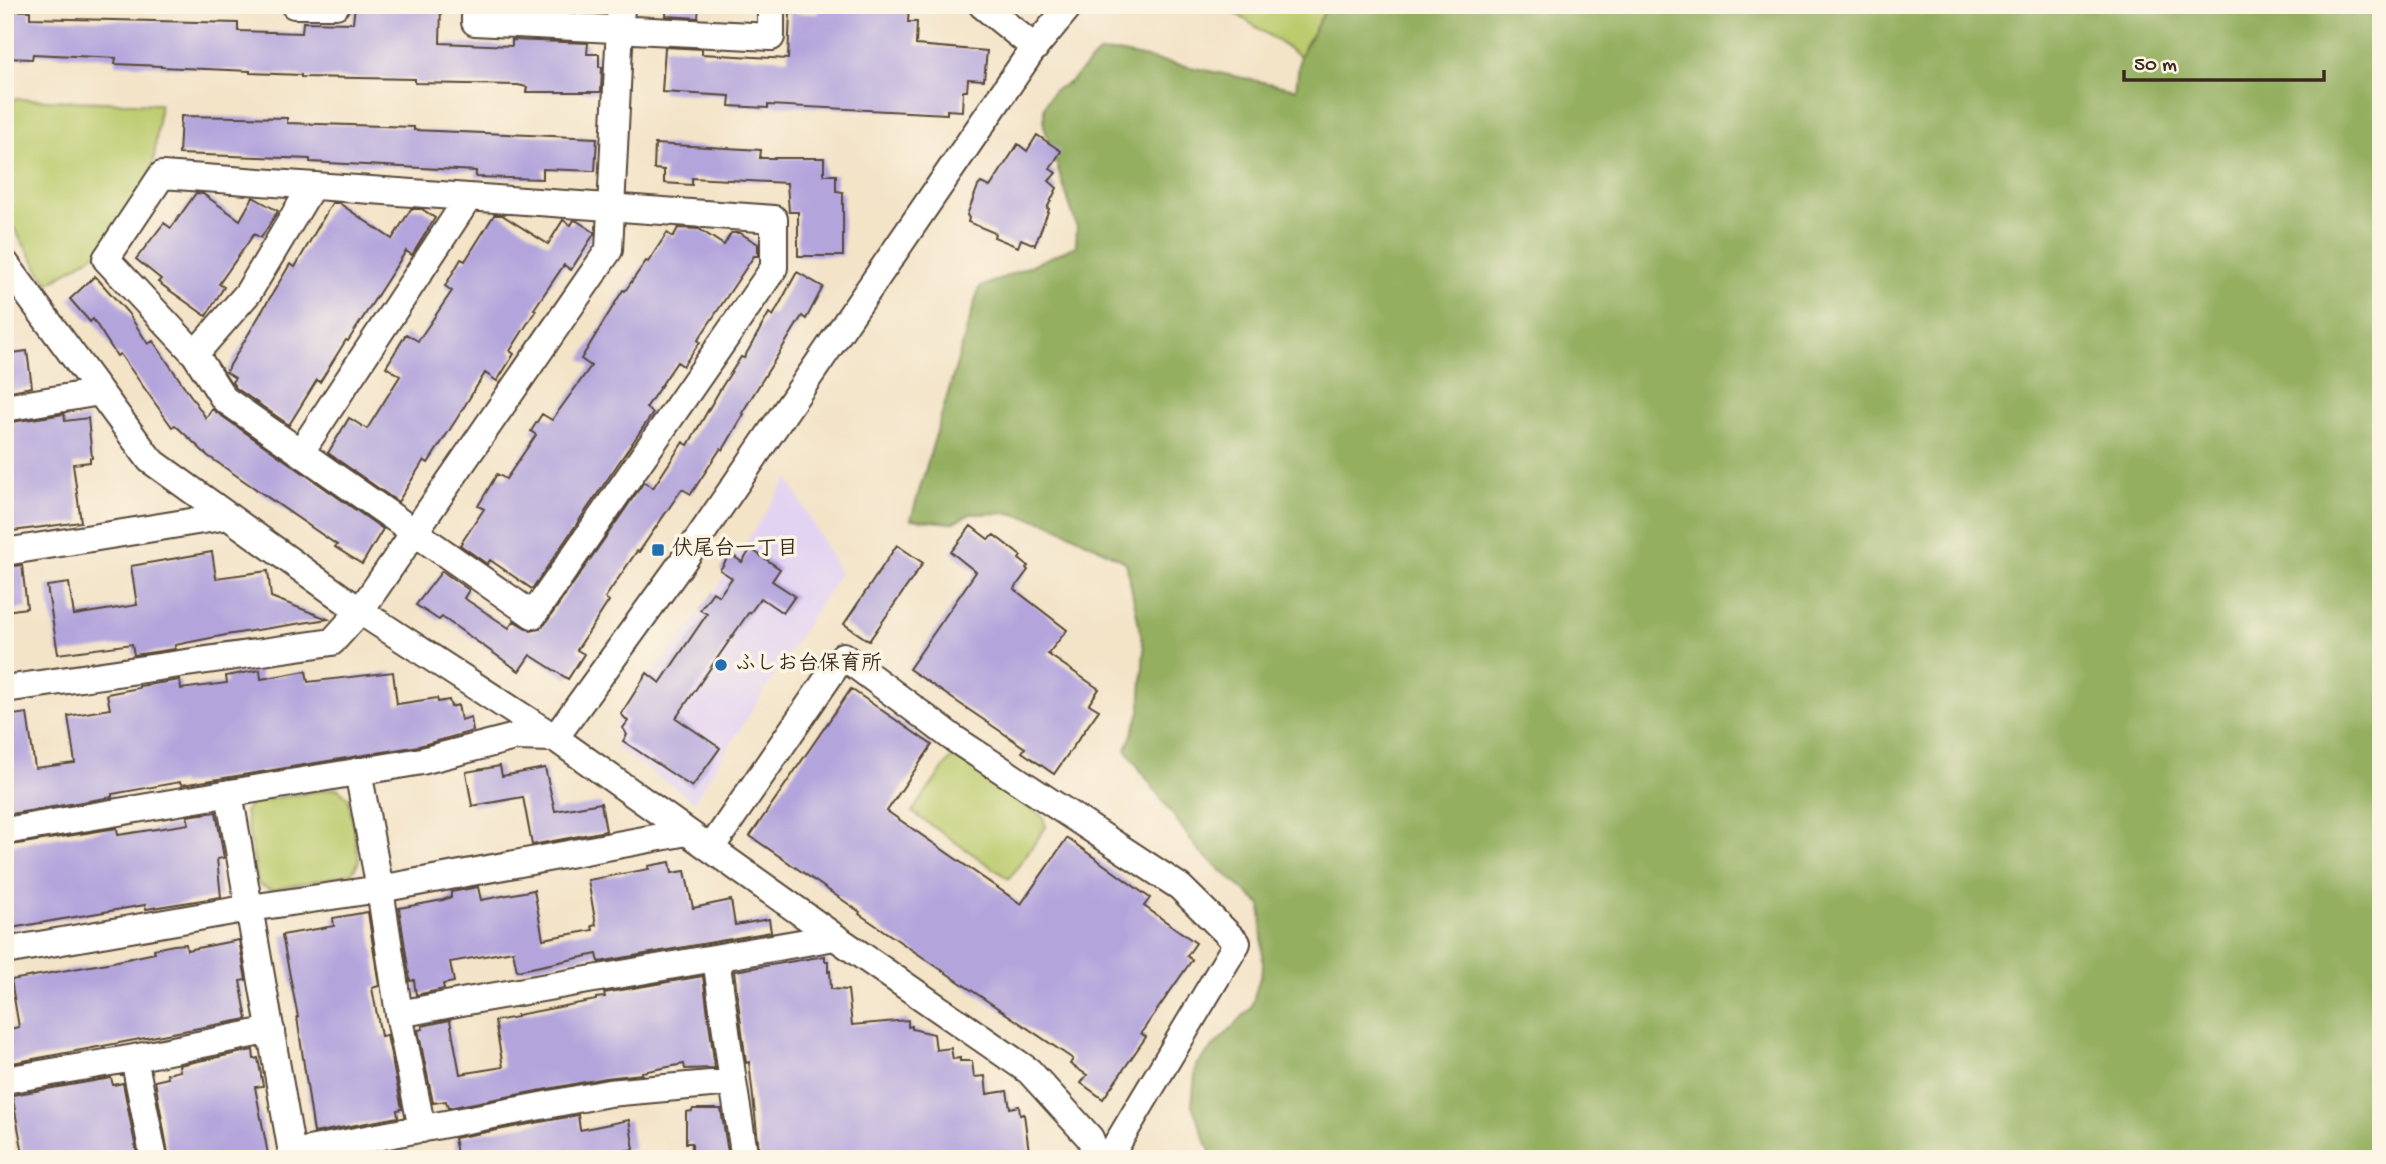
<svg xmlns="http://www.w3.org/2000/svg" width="2386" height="1164" font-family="'Gochi Hand','Klee One',sans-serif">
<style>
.built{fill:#e3d3f2}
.green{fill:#bbcb6d;stroke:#7b7a46;stroke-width:2}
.forest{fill:#94af60;stroke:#686c3f;stroke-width:2}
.building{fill:#b3a5dc}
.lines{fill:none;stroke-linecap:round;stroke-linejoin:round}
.minor-casing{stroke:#574637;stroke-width:30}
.minor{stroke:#fff;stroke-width:26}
.poi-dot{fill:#1f6fb2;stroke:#fcf5e5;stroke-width:2.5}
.labels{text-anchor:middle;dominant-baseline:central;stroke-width:7;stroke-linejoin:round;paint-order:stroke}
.poi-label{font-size:21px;font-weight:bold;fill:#3b2a1e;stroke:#fcf5e5;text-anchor:start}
</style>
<rect width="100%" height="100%" fill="#fcf5e5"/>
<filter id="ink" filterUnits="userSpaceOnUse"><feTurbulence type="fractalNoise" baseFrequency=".0143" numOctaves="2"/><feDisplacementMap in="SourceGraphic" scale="14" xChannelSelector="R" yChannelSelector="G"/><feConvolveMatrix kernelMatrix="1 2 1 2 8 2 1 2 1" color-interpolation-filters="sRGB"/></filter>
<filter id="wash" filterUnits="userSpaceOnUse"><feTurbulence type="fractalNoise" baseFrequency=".00686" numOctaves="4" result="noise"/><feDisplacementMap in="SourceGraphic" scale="28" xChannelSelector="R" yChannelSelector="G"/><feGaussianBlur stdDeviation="1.57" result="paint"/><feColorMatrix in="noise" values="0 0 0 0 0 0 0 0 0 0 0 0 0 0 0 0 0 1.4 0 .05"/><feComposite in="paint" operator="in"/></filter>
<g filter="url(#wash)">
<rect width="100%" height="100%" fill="#f3e3c7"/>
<path class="built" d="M 788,478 L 840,573 L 694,801 L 616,748 L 617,719 L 703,610 Z"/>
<path class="green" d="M 1223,5 L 1328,5 L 1300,56 Z
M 16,99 L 160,104 L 154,159 L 148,179 L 98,252 L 48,284 L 5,214 L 5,104 Z
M 962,755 L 1043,817 L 1046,827 L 1009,879 L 912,812 L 951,758 Z
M 337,788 L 348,797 L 359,861 L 352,873 L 271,890 L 258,884 L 245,812 L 253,802 Z"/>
<path class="forest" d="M 1328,5 L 2381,5 L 2381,1159 L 1213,1159 L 1192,1105 L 1196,1065 L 1251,1008 L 1263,967 L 1261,905 L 1199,851 L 1126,750 L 1140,712 L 1144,649 L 1126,562 L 1049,523 L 1010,513 L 970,514 L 952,523 L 911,519 L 979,288 L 1076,246 L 1077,227 L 1044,126 L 1044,107 L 1053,91 L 1070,82 L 1099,53 L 1118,52 L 1296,89 L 1300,56 Z"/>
<g id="blocks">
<path class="building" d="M 355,5 L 441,5 L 440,43 L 512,46 L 512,40 L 588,43 L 587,54 L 599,54 L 599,67 L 602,67 L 601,92 L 526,92 L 527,87 L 518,85 L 415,83 L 415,79 L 301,77 L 301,75 L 250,73 L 250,71 L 161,67 L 161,66 L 115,64 L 116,58 L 33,54 L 32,59 L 5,58 L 5,10 L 30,11 L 30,18 L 238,23 L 238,31 L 302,33 L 303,22 L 353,23 Z
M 513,5 L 589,5 L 589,12 L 513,8 Z
M 667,5 L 699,5 L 698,18 L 666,16 Z
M 819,5 L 909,5 L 908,22 L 917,22 L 916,45 L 987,51 L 984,80 L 968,79 L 967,91 L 963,91 L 962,111 L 947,110 L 947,114 L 768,105 L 768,108 L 729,106 L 730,96 L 662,92 L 665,47 L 702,49 L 702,54 L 788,59 L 790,13 L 818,14 Z
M 181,116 L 287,118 L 287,123 L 414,127 L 414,130 L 597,138 L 595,171 L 543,169 L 543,179 L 476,177 L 476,171 L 310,162 L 310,159 L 179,154 Z
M 1037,135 L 1061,151 L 1050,169 L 1056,173 L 1049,181 L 1057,188 L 1047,208 L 1049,209 L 1035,245 L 1021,239 L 1018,247 L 994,237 L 995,233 L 968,222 L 969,218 L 967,215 L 978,186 L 981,183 L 990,187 L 1018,144 L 1027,151 Z
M 655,144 L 761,150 L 760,158 L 824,158 L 824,175 L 836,175 L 836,191 L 843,192 L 843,256 L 798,256 L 798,212 L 789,212 L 787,183 L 692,178 L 692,185 L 664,183 L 664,170 L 654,169 Z
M 196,193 L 203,194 L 240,220 L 253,197 L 278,211 L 261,238 L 254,234 L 219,284 L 224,287 L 206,316 L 158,282 L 161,279 L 136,259 L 164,223 L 171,228 Z
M 332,203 L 339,203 L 392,239 L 411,209 L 422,209 L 435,218 L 412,255 L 406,251 L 348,341 L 346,340 L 320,382 L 317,380 L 289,425 L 236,388 L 232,382 L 235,378 L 226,372 L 290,264 L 295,267 Z
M 494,215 L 502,215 L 548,244 L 563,220 L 571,225 L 574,220 L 577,221 L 594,232 L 594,234 L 571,270 L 564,265 L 534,309 L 536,310 L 510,351 L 514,354 L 497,381 L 485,373 L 456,420 L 428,463 L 424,460 L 398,502 L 328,453 L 349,418 L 367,429 L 400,376 L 386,367 L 406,334 L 418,341 L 452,291 L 445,286 L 461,259 L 465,261 Z
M 678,228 L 699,229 L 724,245 L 731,233 L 740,233 L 758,244 L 758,256 L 754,256 L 698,340 L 700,342 L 683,366 L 677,362 L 646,408 L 653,413 L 532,589 L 490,560 L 487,564 L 460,545 L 484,509 L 478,506 L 497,474 L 506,479 L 536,435 L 531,431 L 542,414 L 552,420 L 591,366 L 581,359 L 623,290 L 625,291 L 646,261 L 648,262 L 667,233 L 673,237 Z
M 797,272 L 823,287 L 806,319 L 802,316 L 742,413 L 744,414 L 723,450 L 721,448 L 691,494 L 682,489 L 639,552 L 637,551 L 605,598 L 609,601 L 577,650 L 584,654 L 568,679 L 530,655 L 519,671 L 442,617 L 439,620 L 416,605 L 442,571 L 469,590 L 464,598 L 509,628 L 514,621 L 531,631 L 539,629 L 545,624 L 644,482 L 653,488 L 683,442 L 688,445 L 721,388 L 741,357 L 744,358 L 769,313 L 773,316 Z
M 95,276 L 128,313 L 148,344 L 153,341 L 206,418 L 212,409 L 383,529 L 362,564 L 335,547 L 337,545 L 208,456 L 175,425 L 172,427 L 120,354 L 117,356 L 93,319 L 90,322 L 70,299 Z
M 27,351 L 32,387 L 5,392 L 5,354 Z
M 64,414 L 65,421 L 88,418 L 92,458 L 90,458 L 90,462 L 73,464 L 81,522 L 5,532 L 5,423 Z
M 971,526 L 988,539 L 994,535 L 1021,556 L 1019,559 L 1028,566 L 1026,568 L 1028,570 L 1014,589 L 1067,630 L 1048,654 L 1099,689 L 1089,704 L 1099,710 L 1054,774 L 1022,752 L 1025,748 L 909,669 L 976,572 L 951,552 Z
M 897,545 L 923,563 L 869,641 L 844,624 Z
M 751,549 L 780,569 L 772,581 L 795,596 L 783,613 L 761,598 L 750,613 L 749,612 L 676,718 L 720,748 L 692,787 L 623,741 L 627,735 L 623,728 L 628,721 L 621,714 L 647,673 L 660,683 L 707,614 L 700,610 L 713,592 L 719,596 L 732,578 L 720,570 L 730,554 L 742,562 Z
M 212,552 L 216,578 L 268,571 L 271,597 L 328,619 L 226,635 L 175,645 L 175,649 L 134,655 L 132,644 L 58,654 L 47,586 L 69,583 L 74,615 L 137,605 L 131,566 Z
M 22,565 L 27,608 L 5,611 L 5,567 Z
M 260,670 L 261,679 L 306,671 L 308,682 L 393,672 L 397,704 L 437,698 L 438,702 L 449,700 L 451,707 L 458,705 L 461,720 L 471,717 L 473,731 L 419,746 L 182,785 L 180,782 L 112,794 L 112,797 L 5,815 L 5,716 L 27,713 L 35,768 L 75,763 L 68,716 L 110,709 L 107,694 L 139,688 L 139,686 L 180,680 L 181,689 L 227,683 L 226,676 Z
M 851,689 L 932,745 L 887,811 L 1021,904 L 1067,838 L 1150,898 L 1144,906 L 1196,943 L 1187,956 L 1192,960 L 1141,1033 L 1146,1037 L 1103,1099 L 1081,1083 L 1087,1075 L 1070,1064 L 1073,1059 L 859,914 L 860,912 L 750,836 Z
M 500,766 L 502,776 L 545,768 L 555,811 L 601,803 L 606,831 L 532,845 L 523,797 L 472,806 L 466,772 Z
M 216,812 L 224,858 L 217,859 L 221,897 L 146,909 L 145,905 L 5,929 L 5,846 L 117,828 L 118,835 L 189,824 L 187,816 Z
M 670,862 L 672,873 L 685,871 L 693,908 L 731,900 L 735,925 L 769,919 L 771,932 L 599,962 L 597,954 L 517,971 L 513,951 L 450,962 L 454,982 L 443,984 L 444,989 L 416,995 L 414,980 L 410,981 L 399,908 L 443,900 L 451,897 L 451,892 L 478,887 L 481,900 L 534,890 L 543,939 L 593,930 L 592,926 L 596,925 L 588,880 L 649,869 L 648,866 Z
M 368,912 L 379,986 L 372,988 L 381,1036 L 387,1035 L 402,1109 L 397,1110 L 398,1117 L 314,1133 L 297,1017 L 298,1017 L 282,935 L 334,926 L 333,918 Z
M 239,940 L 246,980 L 240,981 L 247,1019 L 7,1064 L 5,1030 L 19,1027 L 11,980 L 113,962 L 155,953 L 154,949 L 174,945 L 186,944 L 187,950 Z
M 825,956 L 825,961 L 828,961 L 828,972 L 830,971 L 831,989 L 848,990 L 852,1025 L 908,1020 L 908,1027 L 912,1026 L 912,1029 L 934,1034 L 936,1050 L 951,1048 L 953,1059 L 960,1058 L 960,1061 L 972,1061 L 974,1077 L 985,1076 L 987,1094 L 1007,1091 L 1010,1108 L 1019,1106 L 1020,1115 L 1024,1114 L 1030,1159 L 760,1159 L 749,1062 L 746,1063 L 734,971 Z
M 703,976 L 715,1068 L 685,1069 L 684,1064 L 642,1072 L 642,1074 L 606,1078 L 448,1108 L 446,1101 L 433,1103 L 418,1030 L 423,1029 L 422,1026 L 450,1020 L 460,1074 L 503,1067 L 495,1021 L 517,1017 L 517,1015 L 596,1000 L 596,998 L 605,997 L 604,993 Z
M 253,1050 L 254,1059 L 258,1058 L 263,1086 L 255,1087 L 269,1159 L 169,1159 L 155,1081 L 168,1078 L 167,1074 L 180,1071 L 179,1065 Z
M 111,1078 L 113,1085 L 123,1083 L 138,1159 L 24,1159 L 12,1095 Z
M 693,1109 L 721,1109 L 729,1159 L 692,1159 L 692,1143 L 686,1143 L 686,1112 L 692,1111 Z
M 578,1115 L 580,1130 L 629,1120 L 634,1149 L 581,1159 L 458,1159 L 454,1138 Z"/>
</g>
</g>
<g filter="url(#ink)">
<use href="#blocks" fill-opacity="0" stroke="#574637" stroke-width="2"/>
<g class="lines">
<g class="minor-casing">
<path id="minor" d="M 294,5 L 336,5
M 475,5 L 475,22 L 771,37 L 771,5
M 982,5 L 1035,48
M 162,175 L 774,219 L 774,268 L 533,615 L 224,399 L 195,354 L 106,259 Z
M 5,263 L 150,460 L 360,611 L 555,738 L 835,937 L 1029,1071 L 1090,1138 L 1098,1159
M 195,354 L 248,293 L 312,186
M 5,408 L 100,392
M 300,453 L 469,197
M 5,552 L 228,516
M 5,689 L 332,642 L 360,611 L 609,250 L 621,5
M 555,738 L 681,564 L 1031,52 L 1070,5
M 358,771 L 380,889 L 399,1014 L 467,1001 L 835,937
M 229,793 L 293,1159
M 5,831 L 422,761 L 515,737 L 554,738
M 711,848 L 843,656 L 953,738 L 1180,887 L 1237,943 L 1108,1159
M 5,951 L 250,908 L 380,889 L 687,832
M 716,958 L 733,1082
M 399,1014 L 422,1129
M 5,1080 L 134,1058
M 293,1153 L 609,1093 L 733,1082 L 745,1159
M 154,1159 L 134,1058 L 271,1030"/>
</g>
<use href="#minor" class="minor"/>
</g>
</g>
<g class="poi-dot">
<rect x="651" y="543" width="14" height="14" rx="3.5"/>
<circle cx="721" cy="665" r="7"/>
</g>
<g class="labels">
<g class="poi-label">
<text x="672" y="550">伏尾台一丁目</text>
<text x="735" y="665">ふしお台保育所</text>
</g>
</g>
<rect width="2386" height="1164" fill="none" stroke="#fcf5e5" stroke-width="28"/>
<path d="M2124 70v10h200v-10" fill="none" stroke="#3b2a1e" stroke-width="3.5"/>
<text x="2134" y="70" font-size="21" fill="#3b2a1e" stroke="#fcf5e5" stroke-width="5" paint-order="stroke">50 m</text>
</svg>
